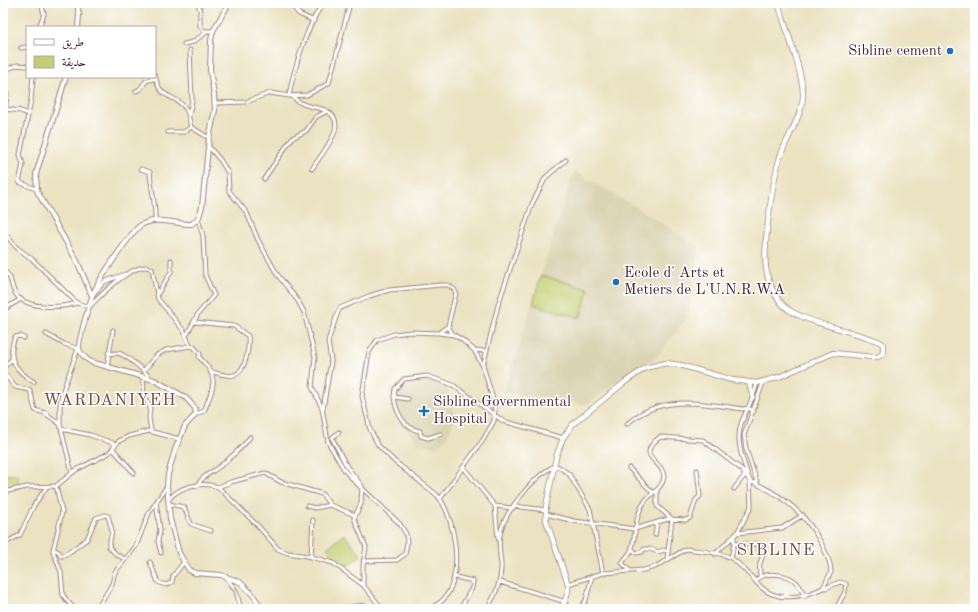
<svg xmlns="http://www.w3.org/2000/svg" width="978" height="612" font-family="'Old Standard TT',Amiri,serif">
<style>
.built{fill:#dbd4b4}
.green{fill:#c2ce70;stroke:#86764e}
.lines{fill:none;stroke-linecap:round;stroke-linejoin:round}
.minor-casing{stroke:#9a8076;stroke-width:5}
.tertiary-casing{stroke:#9a8076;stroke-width:6}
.secondary-casing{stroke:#9a8076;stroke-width:6}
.minor{stroke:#fff;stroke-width:3}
.tertiary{stroke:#fff;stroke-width:4}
.secondary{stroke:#fff;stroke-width:4.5}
.poi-dot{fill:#1f6fb2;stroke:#fff;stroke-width:1.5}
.labels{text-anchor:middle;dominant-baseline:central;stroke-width:3;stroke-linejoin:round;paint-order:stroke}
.poi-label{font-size:15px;fill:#4a1f2b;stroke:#fff;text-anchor:start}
.quarter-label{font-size:17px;letter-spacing:1px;fill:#784d48;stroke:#fff}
</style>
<rect width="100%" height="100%" fill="#fff"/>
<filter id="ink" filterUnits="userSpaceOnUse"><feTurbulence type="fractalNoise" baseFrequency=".025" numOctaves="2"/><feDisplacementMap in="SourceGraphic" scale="8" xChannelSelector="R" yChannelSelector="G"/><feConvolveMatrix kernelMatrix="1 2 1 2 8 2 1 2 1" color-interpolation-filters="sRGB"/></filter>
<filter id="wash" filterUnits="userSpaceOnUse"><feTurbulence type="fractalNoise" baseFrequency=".012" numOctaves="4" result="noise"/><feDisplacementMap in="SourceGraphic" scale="16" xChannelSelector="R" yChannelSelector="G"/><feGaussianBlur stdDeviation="0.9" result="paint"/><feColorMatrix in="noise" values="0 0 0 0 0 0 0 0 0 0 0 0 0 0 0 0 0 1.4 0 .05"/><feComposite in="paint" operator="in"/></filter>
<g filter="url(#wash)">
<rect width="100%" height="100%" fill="#ebe2c1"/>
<path class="built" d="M 574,171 L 636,207 L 699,247 L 688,316 L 656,358 L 635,367 L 587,405 L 504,392 Z
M 432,380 L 446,388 L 452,401 L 455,419 L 446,439 L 436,447 L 417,443 L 396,414 L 391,401 L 391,388 L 395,386 L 406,381 Z"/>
<path class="green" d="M 541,275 L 589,289 L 580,318 L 533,304 Z
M 17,474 L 19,488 L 3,489 L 3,475 Z
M 344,534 L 361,555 L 345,568 L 327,548 Z"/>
</g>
<g filter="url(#ink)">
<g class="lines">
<g class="minor-casing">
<path id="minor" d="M 198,3 L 200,10 L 200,26 L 204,31 L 213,31
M 290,3 L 299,14 L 314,21
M 39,27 L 44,14 L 41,3
M 184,44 L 193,42 L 207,32
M 21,48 L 27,47
M 3,71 L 17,65 L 27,66
M 155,75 C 160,102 174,92 186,109 C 189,114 189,121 191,127 L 209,138
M 33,77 L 31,100 L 20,155 L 23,164 L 19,182 L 36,189
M 3,82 L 7,93 L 3,130
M 136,91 L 140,89 L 146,81 L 156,78
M 289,96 L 307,95 L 329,83 L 350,3
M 293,97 C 300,105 309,106 318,108 C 356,117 323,151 312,169
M 215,103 L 246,102 L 270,93 L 289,96 C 293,72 308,21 324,3
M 5,109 L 21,111 L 28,114
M 189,115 L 192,100 L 190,50
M 168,132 L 184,132 L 191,127
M 209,147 L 221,161 L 228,173 L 229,191 L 247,213 L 258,240 L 277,274 L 298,301 L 304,312 L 315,357 L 312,387 L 322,408 L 328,442 L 345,471 L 363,490
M 141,169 L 150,172 C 151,189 156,204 155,221
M 264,179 L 292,138 L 306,131 L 316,117 L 327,111
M 3,231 L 16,247 L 32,259 L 77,303 L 89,307 C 100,296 136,258 152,269 L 158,299 L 184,331 L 190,346 L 194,347 L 200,354 L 199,357 C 220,377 214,386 204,411 L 196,414
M 3,270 C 12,276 10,282 14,291 C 22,310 61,308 77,303
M 96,291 L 104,282 L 125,274
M 158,293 L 171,272 L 171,260
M 3,310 L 21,299
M 195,322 L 234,326 L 248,336 C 249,346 247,371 234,375 C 228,377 218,373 212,372
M 439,333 L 448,326
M 46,334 L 64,344 L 79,349
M 186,336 L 198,314 L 214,295 L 205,275 L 203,236 L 198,219
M 24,338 L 21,336 L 15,337 C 6,359 16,371 34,382
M 474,350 L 486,351
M 108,353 C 111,354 115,353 118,353 C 125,354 148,373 150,379
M 483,366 L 498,305 L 532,204 L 546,177 L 566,160
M 107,367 L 113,330
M 3,368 L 12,359
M 144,370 L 157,355 L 166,350 L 190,346
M 3,372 L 15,387 L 30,390 L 35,410 L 45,413 L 60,424
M 143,376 L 144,396 L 150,407 L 149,418 L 151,431
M 394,397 C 396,412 404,429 420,431 L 421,436 L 428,438 L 441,434
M 408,399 L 394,397 L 395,389 L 404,379 L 427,376 L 442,381 L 453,385 L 503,421 L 563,438
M 323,409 L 331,361 L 328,341 L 338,312 L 340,308 L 369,296 L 389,290 L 440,285 L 448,285 L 454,289 L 456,293 L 448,326 L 453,335
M 627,424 C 659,394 703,403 742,409 L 748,408 L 754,411
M 61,429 L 90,435 L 116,444
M 339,432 L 332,438 L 347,467 L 362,486 L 361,504 L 354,518 L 366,547 L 363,566 L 363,585
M 113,449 L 134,473
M 463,467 L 495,506 L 513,508
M 629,468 L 653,493
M 72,473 L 60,424 L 60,405 L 62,393 L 78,349
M 758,485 L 746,449 L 744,435 L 763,383
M 197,486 C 202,477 207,475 216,469 C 225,463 244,446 250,437
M 218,487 L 231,482 L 265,473 L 281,482 L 322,494 L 330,505 L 355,515
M 363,489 L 400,524 L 406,534 L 407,543 L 405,554 L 397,560 L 363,561
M 734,489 L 745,475
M 657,490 L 657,506 L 672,519
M 3,492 L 27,487 L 56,486
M 169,499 C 180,486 202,481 218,487 L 259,527 L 278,549 L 288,553 L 308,556 L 333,563 L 363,585 L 380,606 L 386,609
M 156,502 L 160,530 L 158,541 L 161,553
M 169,504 L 184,507 L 191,524 L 211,531
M 307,506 L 315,508 L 330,505
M 495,506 L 498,538
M 514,506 L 546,510
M 546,514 L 574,521 L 635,529 L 668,519 L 686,520 L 690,518 L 696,500 L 700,496 L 697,470
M 737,533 L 782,528 L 803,515
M 655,535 L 657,523
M 734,536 L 734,544 L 759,544 C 766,552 763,555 760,563 C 759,567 760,572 760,577
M 3,544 L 20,535 L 34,505 L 46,488
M 53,549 L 59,552 L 61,556 L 68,553 L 87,539 L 96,518 L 105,515 L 108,516 L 112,530 L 109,547 L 117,555 L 125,559
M 632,549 L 636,553 L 642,552 L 644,549 L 650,549 L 658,552 L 664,550 L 668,552
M 311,557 L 313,520
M 731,558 L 734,544
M 667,560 L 672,519
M 150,562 L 158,582 L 166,585 L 172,582 L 173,576 L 184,562
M 629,570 L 622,563 C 625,558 631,553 632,548 C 636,532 635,515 645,501 C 651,493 663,488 664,477 C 664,460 633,458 660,437 L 703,440 L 741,469 L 750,481 L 751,507 L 737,533 L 715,554
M 455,577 L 473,581 L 472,588 L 460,609
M 227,578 L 236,591 L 241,609
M 755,581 C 765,571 786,573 796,582 C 800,585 802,591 805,596
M 500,582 L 566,602
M 568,584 L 603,573 L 644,570 L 655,567 L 686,549 C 699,551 721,552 731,558 C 742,565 751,577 760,586 C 776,603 805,597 823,588 L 831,572 L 830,564 C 817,524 789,497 750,481 C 744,464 735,442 741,424 C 746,410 754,398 757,383
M 825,588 L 840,582 L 846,584 L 845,592 L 836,609
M 75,609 L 68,602 L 63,595 L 61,572 L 53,551 L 62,512 L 56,486 L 76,470 L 109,453 L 119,441 L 129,436 L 149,431 L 179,439
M 97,609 L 112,584 L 115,572 L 136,546 L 149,513 L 167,486
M 425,609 C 470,602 458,519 437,495 L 394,461 L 378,445 L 370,429 L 362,396 L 369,352 L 377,340 L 394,334 L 411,332 L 439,333 L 454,335 L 461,339 L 474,350 L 483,366 L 492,396 L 495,409 L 494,421 L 483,440 L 440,499
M 487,609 C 496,594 502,581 501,563 C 500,554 498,544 500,535 C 503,513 534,476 554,466 L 559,467 L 569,474 L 590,509 L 603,573
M 580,609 L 586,600 L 592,576"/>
</g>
<g class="tertiary-casing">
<path id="tertiary" d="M 77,3 L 79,15 L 78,27
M 229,3 L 213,31 L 211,40 L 210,70 L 214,95 L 215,110 L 209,138 L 202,207 L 199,217 L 192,224 C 176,224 156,216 141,225 C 131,232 101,277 95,290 C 91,297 78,342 79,348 C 81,355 86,359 91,362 L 154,380 L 185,397 L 195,408 L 196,414 L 185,426 L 175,450 L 168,474 L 167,486 L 170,519 L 179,553 L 189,570 L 195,573 L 221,575 L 240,582 L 253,595 L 262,609
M 66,77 L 36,174 L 37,191 L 77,261 L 92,296
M 335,609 L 362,606 L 377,609"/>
</g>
<g class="secondary-casing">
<path id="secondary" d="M 749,383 L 753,397
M 560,609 C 566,601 569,594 568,584 L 546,520 L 546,506 L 556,457 L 563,438 L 573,424 L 625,382 L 645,368 L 666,363 L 680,365 L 732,380 L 757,383 L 779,377 L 833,353 L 873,357 L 878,357 L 883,353 L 883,344 L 878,341 C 852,331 811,324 789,310 C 776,301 768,283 766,268 C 763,244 773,180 780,157 C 787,137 801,118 803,97 C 804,75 785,26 778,3"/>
</g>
<use href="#minor" class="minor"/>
<use href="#tertiary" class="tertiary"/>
<use href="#secondary" class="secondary"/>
</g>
</g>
<g class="poi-dot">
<circle cx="950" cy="51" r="4"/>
<circle cx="616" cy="282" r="4"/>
<path d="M422 405h4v4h4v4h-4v4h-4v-4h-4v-4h4z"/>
</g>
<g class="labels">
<g class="poi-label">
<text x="942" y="51" text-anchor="end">Sibline cement</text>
<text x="624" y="273">Ecole d' Arts et<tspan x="624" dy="17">Metiers de L'U.N.R.W.A</tspan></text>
<text x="433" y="402">Sibline Governmental<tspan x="433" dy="17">Hospital</tspan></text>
</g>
<g class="quarter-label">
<text x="110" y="400">WARDANIYEH</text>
<text x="776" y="550">SIBLINE</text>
</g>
</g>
<rect width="978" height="612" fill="none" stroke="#fff" stroke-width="16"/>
<rect x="26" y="26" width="130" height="52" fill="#ffffff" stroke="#b7a5aa"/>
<rect x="34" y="39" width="20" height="6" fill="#ffffff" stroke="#b7a5aa"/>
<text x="62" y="46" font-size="12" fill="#4a1f2b">طريق</text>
<rect x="34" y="56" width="20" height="12" fill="#c2ce70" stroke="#b7a5aa"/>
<text x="62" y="66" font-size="12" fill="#4a1f2b">حديقة</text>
</svg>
